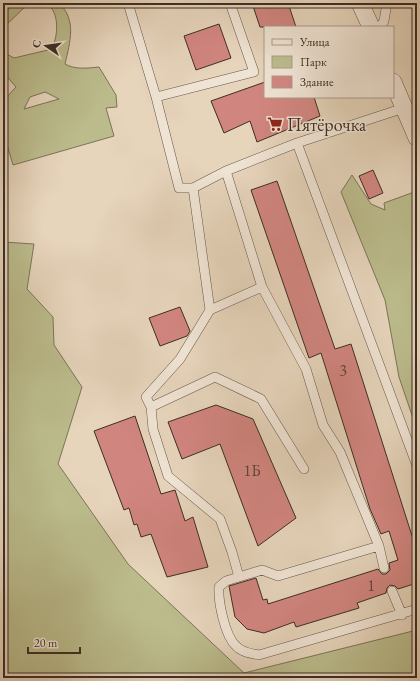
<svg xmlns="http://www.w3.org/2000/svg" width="420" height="681" font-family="'EB Garamond',serif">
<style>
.green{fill:#bbbb8c;stroke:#7c7459;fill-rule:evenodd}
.building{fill:#d1857f;stroke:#3d2e26}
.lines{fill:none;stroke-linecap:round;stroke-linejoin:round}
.lane-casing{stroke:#67584b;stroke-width:10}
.street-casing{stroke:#67584b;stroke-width:18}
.lane{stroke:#efe3d3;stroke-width:9}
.street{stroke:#efe3d3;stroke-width:17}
.labels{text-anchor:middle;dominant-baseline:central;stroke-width:3;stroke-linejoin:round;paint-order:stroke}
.number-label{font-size:16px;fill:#62443c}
.poi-label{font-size:18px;fill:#3d2e26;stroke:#efe3d3;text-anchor:start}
</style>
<rect width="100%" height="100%" fill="#e6d4bb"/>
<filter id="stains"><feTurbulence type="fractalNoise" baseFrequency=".005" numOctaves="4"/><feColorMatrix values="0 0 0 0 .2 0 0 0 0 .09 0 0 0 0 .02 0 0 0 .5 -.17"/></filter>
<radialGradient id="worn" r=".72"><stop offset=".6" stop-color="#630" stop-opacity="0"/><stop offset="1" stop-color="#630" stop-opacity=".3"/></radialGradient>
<path class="green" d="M 13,3 L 29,3 L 3,28 L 3,13 Z
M 47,3 L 59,3 C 77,20 70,42 65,64 C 75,70 88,68 99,67 L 116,95 L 117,107 L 106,108 L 114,136 L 13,165 L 3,131 L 3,101 L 16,87 L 3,72 L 3,52 L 14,58 L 52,49 C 58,35 60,14 47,3 ZM 45,92 L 59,99 L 24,109 L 30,97 Z
M 352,175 L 371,204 L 385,210 L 384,203 L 417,191 L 417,430 L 399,377 L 385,300 L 341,192 Z
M 3,242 L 34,244 L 27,289 L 53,317 L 54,345 L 82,387 L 58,464 L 128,564 L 244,673 L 417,630 L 417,678 L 3,678 Z"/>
<path class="building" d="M 252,3 L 288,3 L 296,27 L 260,27 Z
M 219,24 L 231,58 L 196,70 L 184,36 Z
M 265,82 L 265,97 L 314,97 L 320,116 L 257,142 L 250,121 L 224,133 L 211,101 Z
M 373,170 L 383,193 L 369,199 L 359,176 Z
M 277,181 L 335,349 L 351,344 L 413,539 L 417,538 L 417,583 L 398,589 L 395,586 L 390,585 L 387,588 L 386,593 L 357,603 L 359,608 L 296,627 L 294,622 L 264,633 L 247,629 L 235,617 L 229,586 L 256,578 L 263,600 L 267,599 L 268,604 L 378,569 L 382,574 L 386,574 L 390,570 L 389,563 L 398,560 L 389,531 L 381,534 L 370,509 L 321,353 L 309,358 L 251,190 Z
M 180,307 L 190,331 L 187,336 L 160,346 L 149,318 Z
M 216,405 L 253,419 L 296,518 L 258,546 L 220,444 L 182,459 L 168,422 Z
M 135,416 L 161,494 L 175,490 L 185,521 L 193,517 L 208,567 L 167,577 L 151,534 L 141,537 L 137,524 L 134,525 L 129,508 L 124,510 L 94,431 Z"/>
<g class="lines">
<g class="lane-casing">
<path id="lane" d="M 128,3 L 156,97 L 179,188 L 193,188 L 226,171 L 297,143 L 404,108
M 3,8 L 8,3
M 380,27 L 384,21 L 387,3
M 156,97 L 254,72 L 230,3
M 297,143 L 417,466
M 226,171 L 262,287 L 306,369 L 323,425 L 340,452 L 379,546 L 278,576 L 262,570 L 239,577 L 232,552 L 220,519 L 168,476 L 153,429 L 151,407 L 146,397 L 180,359 L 210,310 L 262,287
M 193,188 L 210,310
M 151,407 L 215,377 L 261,399 L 304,469
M 379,546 L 384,568
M 239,577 L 226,581 L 219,587 C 218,602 225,636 236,646 C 241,652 252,654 259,655 L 417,609
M 392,591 L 402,615"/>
</g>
<g class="street-casing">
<path id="street" d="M 360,3 L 371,27
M 393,82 L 417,138"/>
</g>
<use href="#lane" class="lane"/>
<use href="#street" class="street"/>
</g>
<defs>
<g id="supermarket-bare" transform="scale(1.2)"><path d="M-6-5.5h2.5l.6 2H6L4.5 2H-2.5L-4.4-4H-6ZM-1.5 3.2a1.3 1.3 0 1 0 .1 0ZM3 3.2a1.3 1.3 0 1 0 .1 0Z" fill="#8f2418" stroke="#efe3d3" stroke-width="2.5" paint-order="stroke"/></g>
</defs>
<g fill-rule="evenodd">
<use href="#supermarket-bare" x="275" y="124"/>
</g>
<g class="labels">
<g class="number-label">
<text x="343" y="370">3</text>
<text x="252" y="470">1Б</text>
<text x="371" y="585">1</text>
</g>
<g class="poi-label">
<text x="287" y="124">Пятёрочка</text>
</g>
</g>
<rect width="420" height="681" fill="none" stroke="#e6d4bb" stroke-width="16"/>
<rect x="4" y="4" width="412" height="673" fill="none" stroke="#3d2e26" stroke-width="2"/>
<rect x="8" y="8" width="404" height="665" fill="none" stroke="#3d2e26"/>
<rect x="264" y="26" width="130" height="72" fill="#efe3d3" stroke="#a89b8e"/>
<rect x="272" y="39" width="20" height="6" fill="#efe3d3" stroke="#a89b8e"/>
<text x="300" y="46" font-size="12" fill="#3d2e26">Улица</text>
<rect x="272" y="56" width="20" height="12" fill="#bbbb8c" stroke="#a89b8e"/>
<text x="300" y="66" font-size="12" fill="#3d2e26">Парк</text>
<rect x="272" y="76" width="20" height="12" fill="#d1857f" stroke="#a89b8e"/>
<text x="300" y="86" font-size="12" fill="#3d2e26">Здание</text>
<g transform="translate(46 46) rotate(283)" stroke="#efe3d3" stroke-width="3" paint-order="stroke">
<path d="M0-3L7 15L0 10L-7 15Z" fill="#3d2e26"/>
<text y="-6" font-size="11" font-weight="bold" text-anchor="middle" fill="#3d2e26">С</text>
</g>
<path d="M28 647v6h52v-6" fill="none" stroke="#3d2e26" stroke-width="2"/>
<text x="34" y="647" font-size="12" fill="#3d2e26" stroke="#efe3d3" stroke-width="3" paint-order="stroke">20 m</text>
<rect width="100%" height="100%" filter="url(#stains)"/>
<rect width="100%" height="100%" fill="url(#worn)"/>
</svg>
